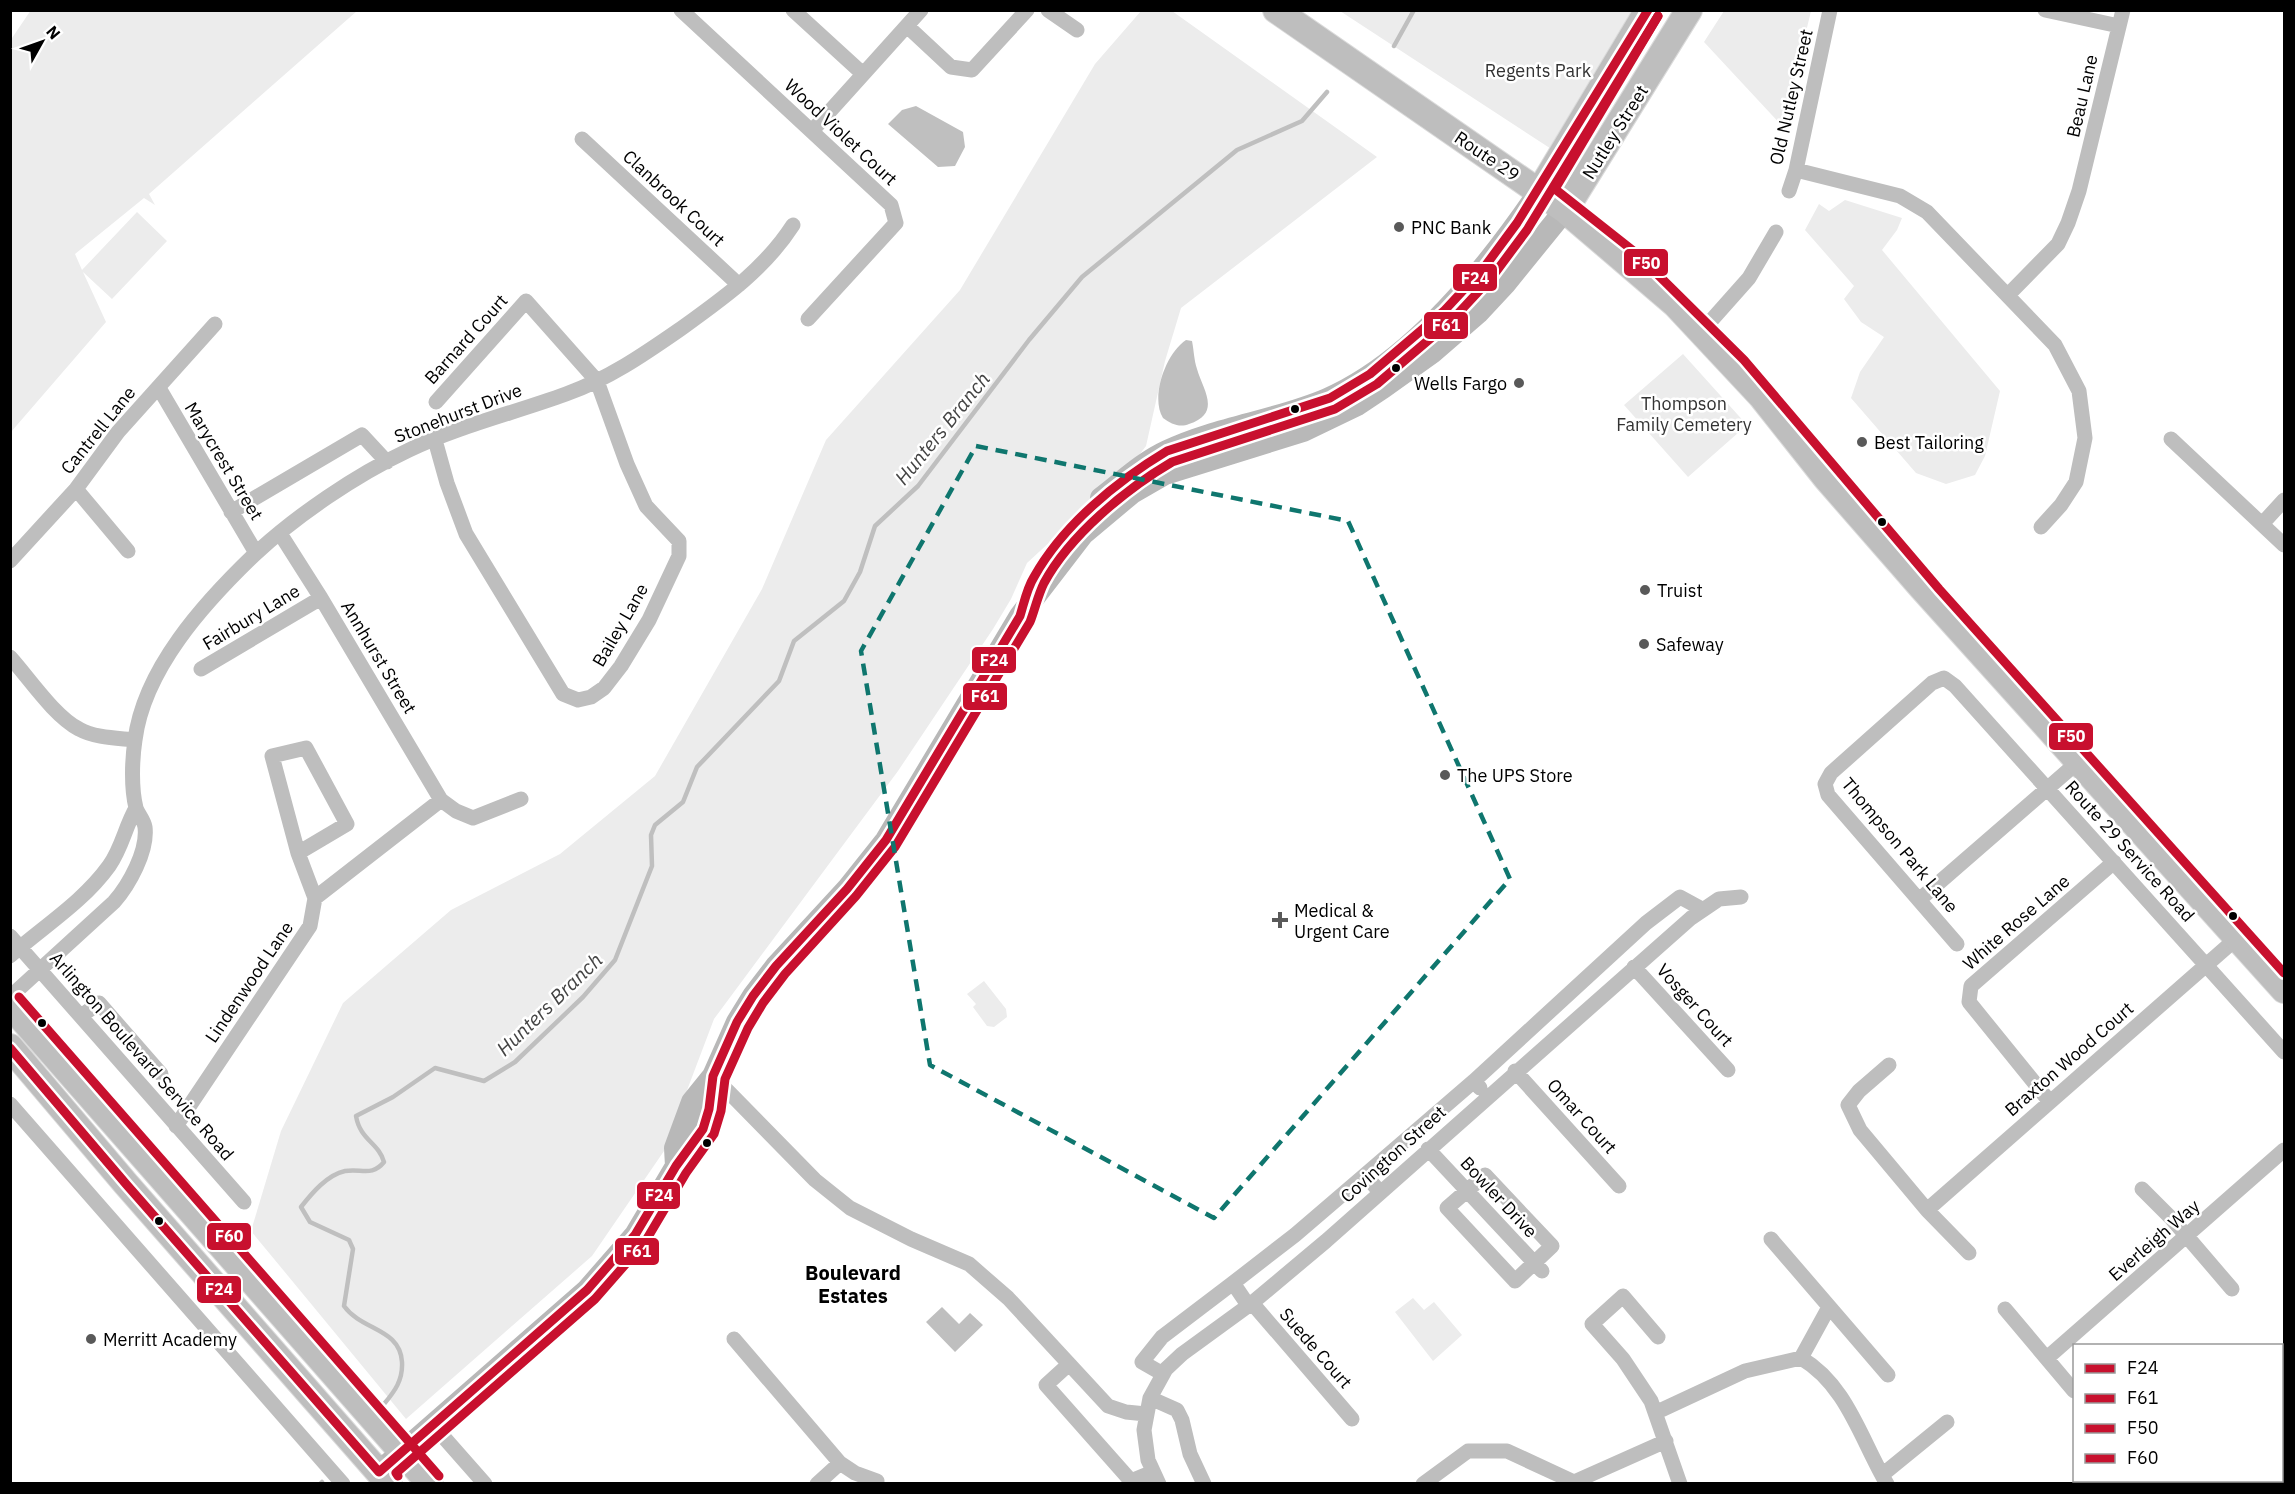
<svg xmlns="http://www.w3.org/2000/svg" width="2295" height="1494" font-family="'IBM Plex Sans',sans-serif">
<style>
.green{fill:#ececec}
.water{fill:#bfbfbf}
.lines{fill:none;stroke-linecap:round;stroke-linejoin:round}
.stream{stroke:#bfbfbf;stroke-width:4.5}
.primary-casing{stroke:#dbdbdb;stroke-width:28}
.street{stroke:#bebebe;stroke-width:15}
.secondary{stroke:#b8b8b8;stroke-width:22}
.primary{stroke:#bebebe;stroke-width:26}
.bus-1-casing{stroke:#fff;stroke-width:14}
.bus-2-casing{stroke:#fff;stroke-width:14}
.bus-3-casing{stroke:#fff;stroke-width:14}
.bus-4-casing{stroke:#fff;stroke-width:14}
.bus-1{stroke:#c8102e;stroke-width:9}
.bus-2{stroke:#c8102e;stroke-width:9}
.bus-3{stroke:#c8102e;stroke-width:9}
.bus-4{stroke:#c8102e;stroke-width:9}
.marked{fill:none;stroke:#0f766e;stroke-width:4.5;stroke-dasharray:12 8;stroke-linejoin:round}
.poi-dot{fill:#595959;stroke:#fff;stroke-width:2}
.bus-dot{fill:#000;stroke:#fff;stroke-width:2}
.labels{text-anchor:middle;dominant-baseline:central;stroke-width:5;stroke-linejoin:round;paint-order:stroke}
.park-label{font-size:18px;fill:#333;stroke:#fff}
.street-label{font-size:18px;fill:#000;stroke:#fff}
.poi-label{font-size:18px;fill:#000;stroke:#fff;text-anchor:start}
.water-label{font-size:20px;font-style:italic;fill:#444;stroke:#fff}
.neighbourhood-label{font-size:20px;font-weight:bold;fill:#000;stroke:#fff}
.line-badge{stroke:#fff;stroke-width:2}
.badge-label{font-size:16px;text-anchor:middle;font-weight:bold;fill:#fff}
</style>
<rect width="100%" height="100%" fill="#fff"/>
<path class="green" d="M 31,10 L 357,11 L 149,194 L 155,205 L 144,198 L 75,254 L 82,270 L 137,212 L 167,241 L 112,299 L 83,272 L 106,322 L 11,432 L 10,41 Z
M 1141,11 L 1172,11 L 1377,157 L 1181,308 L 1165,361 L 1146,446 L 1126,472 L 1027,563 L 1011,599 L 993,629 L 898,771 L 714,1019 L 664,1151 L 592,1256 L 406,1419 L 251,1231 L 281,1131 L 343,1003 L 451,910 L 560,854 L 655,776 L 762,589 L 826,440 L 960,290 L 1095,64 Z
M 1340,11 L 1639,11 L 1559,154 Z
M 1724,11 L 1811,11 L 1783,127 L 1704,42 Z
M 1845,200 L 1902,218 L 1897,230 L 1882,250 L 2000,391 L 1985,456 L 1975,475 L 1946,484 L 1916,473 L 1851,398 L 1860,372 L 1884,337 L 1861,322 L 1844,299 L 1854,286 L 1805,230 L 1819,204 L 1829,211 Z
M 1683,354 L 1747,425 L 1688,477 L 1624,405 Z
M 984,981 L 1006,1009 L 1007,1017 L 994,1027 L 987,1026 L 973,1007 L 976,1004 L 967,994 Z
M 1413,1298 L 1424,1310 L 1434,1302 L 1462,1335 L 1433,1361 L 1395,1312 Z"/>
<path class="water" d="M 916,106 L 963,132 L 965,147 L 955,166 L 938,167 L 888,124 L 902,110 Z
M 1186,340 L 1192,341 C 1194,351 1194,360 1197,369 C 1203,390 1222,413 1189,424 C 1180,428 1171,424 1163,418 C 1150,397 1166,353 1186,340 Z
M 942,1307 L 959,1324 L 970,1313 L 983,1325 L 955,1352 L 926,1322 Z"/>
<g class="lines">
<path class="stream" d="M 1394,46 L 1414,10
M 384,1404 C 395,1391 403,1380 402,1362 C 400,1328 362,1331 344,1306 L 353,1249 L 349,1240 L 310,1222 L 301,1207 C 312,1193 327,1175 345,1171 C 361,1168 372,1177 384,1162 C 379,1143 360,1140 356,1116 L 393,1097 L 435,1068 L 484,1081 L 515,1062 L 583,997 L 615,960 L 652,866 L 651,835 L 655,825 L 683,802 L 697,767 L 779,681 L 794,641 L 844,601 L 860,572 L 875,526 L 918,486 L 1029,340 L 1082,277 L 1237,150 L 1302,121 L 1327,92
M 320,1484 L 322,1482"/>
<g class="primary-casing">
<path id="primary" d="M 1276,10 L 1565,210 L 1675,304 L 1761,396 L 1826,478 L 1922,588 L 2284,990
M 1539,192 L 1648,10
M 1565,210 L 1689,10
M 10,1005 L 430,1484
M 10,1047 L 126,1184 L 389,1484"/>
</g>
<path class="street" d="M 681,10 L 891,205 L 896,223 L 808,319
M 793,10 L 863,74
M 1048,10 L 1077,30
M 2045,10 L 2119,26
M 907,26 L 951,67 L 972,70 L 1027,10
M 812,131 L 921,10
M 582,139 L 739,285
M 1796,170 L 1900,196 L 1927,212 L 2055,345 L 2079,391 L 2085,438 L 2076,482 L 2061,505 L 2041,527
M 1789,191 L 1796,170 L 1830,10
M 2008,295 L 2058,244 L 2068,223 L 2079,191 L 2123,10
M 1701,332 L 1749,278 L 1776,232
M 159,388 L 256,553
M 2171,439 L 2284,545
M 435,440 L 447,483 L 466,534 L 563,694 L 578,700 L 591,697 L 604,688 L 621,666 L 649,620 L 679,556 L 679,541 L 646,506 L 627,464 L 597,381 L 526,301 L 436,402
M 76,489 L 128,551
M 231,512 L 362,435 L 387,462
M 2263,523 L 2284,500
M 281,535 L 321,598 L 441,800 L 456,811 L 473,818 L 521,799
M 10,561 L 76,489 L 118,432 L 215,324
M 10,657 C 29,678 54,716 79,729 C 95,738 117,738 135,740
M 201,669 L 321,598
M 306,748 L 347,824 L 298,853 L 272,756 Z
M 298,853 L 315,898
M 1919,900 L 2079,761
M 10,936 L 244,1202
M 1957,944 L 1828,795 L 1825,784 L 1831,773 L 1932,683 L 1944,678 L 1955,686 L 2284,1052
M 10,956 C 44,926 83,902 109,866 C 122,848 125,827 136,808
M 1634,967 L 1728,1070
M 10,997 L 114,902 C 129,885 148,851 145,827 C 144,820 138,814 136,808 C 131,788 132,760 135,740 C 144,669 204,603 254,555 C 297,515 356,475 409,450 C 459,426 514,413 566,394 C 608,379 643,355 679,330 C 722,299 764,270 793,225
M 81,1016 L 99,1003 L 161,1074
M 1889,1065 L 1859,1091 L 1848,1105 L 1860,1130 L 1927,1210 L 2237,938
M 1515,1071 L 1619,1186
M 713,1076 L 815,1180 L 850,1208 L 911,1239 L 969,1264 L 1008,1298 L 1108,1406 L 1126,1412 L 1146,1414
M 1474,1081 L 1646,923 L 1680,897 L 1702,909
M 2050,1102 L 1969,1002 L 1971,986 L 2114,862
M 10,1104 L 343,1484
M 176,1126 L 310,926 L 315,898 L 441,800
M 1428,1149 L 1542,1271
M 1365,1175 L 1474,1081 L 1480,1088
M 1485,1175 L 1552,1246 L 1515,1281 L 1447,1208 Z
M 2142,1189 L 2172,1219 L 2232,1289
M 1927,1210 L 1969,1253
M 1771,1239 L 1888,1375
M 1233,1283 L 1295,1235 L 1365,1175 L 1380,1192
M 1252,1303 L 1352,1419
M 2005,1309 L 2074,1391
M 1658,1337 L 1623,1296 L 1592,1324 L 1623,1359 L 1651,1401 L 1680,1484
M 734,1339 L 840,1463 L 855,1473 L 877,1481
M 1801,1358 L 1829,1307
M 2047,1358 L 2284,1150
M 1068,1365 L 1046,1385 L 1131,1481 L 1153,1472
M 1163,1374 L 1142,1362 L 1162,1337 L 1233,1283 L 1248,1305
M 1150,1398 L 1177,1410 L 1182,1420 L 1190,1454 L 1204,1484
M 1657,1412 L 1745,1371 L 1801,1358 C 1847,1385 1861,1440 1887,1484
M 433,1425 L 485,1484
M 1882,1475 L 1947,1422
M 817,1484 L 840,1463
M 1159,1484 L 1148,1460 L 1144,1430 L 1150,1398 L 1166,1369 L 1182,1354 L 1252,1303 L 1326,1241 L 1691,918 L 1719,899 L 1741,897
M 1423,1484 L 1468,1451 L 1507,1451 L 1574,1482 L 1666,1441"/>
<path class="secondary" d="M 1101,498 C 1122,482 1143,462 1167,451 C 1218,427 1276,421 1327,399 C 1412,362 1488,267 1539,192
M 676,1166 L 675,1148 L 692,1102 L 713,1076 L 737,1022 L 753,996 L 776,966 L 847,889 L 886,840 L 1020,616 L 1083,534 L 1132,493 L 1165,474 L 1303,431 L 1357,405 L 1384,387 L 1433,352 L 1478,313 L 1505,284 L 1565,210
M 2282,1381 L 2284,1380
M 379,1472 L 587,1290 L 635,1235 L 676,1166 L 703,1129 L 709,1109 L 713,1076
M 2139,1484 L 2142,1480"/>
<use href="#primary" class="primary"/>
<g class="bus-1-casing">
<path id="bus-1" d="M 10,1048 L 126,1184 L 379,1472 L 587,1290 L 635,1235 L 676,1166 L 703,1129 L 709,1109 L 713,1076 L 737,1022 L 753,996 L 776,966 L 847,889 L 886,840 L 1020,616 C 1024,603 1027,588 1034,577 C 1063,525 1117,481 1167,451 L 1330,398 L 1370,374 L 1444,311 L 1483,269 L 1517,223 L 1648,10"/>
</g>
<g class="bus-2-casing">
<path id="bus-2" d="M 398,1476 L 396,1473 L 595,1299 L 645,1242 L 686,1173 L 714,1134 L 721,1111 L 725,1079 L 748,1028 L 763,1003 L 785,974 L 856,896 L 895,847 L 1030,622 C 1035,609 1038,595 1044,583 C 1070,535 1126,489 1172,462 L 1335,409 L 1377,384 L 1452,320 L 1492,277 L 1527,230 L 1658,16"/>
</g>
<g class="bus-3-casing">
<path id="bus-3" d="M 1658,16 L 1555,189 L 1636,253 L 1744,360 L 1939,589 L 2284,973"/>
</g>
<g class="bus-4-casing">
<path id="bus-4" d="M 19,997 L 439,1476"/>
</g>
<use href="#bus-1" class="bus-1"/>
<use href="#bus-2" class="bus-2"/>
<use href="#bus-3" class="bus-3"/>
<use href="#bus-4" class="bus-4"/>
</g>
<path class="marked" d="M 976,446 L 1348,521 L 1510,879 L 1214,1218 L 930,1065 L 861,651 Z"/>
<g class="poi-dot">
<circle cx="1399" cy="227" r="6"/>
<circle cx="1519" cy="383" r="6"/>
<circle cx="1862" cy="442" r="6"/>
<circle cx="1645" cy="590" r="6"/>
<circle cx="1644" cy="644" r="6"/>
<circle cx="1445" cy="775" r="6"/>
<path d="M1277 911h6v6h6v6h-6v6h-6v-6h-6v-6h6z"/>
<circle cx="91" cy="1339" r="6"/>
</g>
<g class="bus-dot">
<circle cx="1396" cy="368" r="5"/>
<circle cx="1295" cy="409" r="5"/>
<circle cx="1882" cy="522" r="5"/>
<circle cx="2233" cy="916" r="5"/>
<circle cx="42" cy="1023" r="5"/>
<circle cx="707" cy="1143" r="5"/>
<circle cx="159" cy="1221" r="5"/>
</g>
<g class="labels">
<g class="park-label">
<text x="1538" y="70">Regents Park</text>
<text x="1684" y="403">Thompson<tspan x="1684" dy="21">Family Cemetery</tspan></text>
</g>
<g class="street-label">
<text transform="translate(2082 96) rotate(-77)">Beau Lane</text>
<text transform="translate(1791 97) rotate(-77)">Old Nutley Street</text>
<text transform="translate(841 132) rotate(43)">Wood Violet Court</text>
<text transform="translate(1615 132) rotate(-58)">Nutley Street</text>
<text transform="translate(1487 156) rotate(34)">Route 29</text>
<text transform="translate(674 198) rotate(43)">Clanbrook Court</text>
<text transform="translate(466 339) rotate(-48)">Barnard Court</text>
<text transform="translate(458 413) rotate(-21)">Stonehurst Drive</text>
<text transform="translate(98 430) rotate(-51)">Cantrell Lane</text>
<text transform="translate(224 461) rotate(59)">Marycrest Street</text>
<text transform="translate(251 617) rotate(-31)">Fairbury Lane</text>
<text transform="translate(620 625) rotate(-60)">Bailey Lane</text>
<text transform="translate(379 657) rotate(59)">Annhurst Street</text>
<text transform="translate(1900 845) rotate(50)">Thompson Park Lane</text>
<text transform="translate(2130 851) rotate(48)">Route 29 Service Road</text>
<text transform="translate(2016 922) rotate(-41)">White Rose Lane</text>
<text transform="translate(249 982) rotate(-56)">Lindenwood Lane</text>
<text transform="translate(1695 1005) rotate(48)">Vosger Court</text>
<text transform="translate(142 1056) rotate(49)">Arlington Boulevard Service Road</text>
<text transform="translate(2069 1059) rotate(-41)">Braxton Wood Court</text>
<text transform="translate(1582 1116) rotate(48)">Omar Court</text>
<text transform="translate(1393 1154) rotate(-42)">Covington Street</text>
<text transform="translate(1499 1197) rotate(47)">Bowler Drive</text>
<text transform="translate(2154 1240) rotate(-41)">Everleigh Way</text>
<text transform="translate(1316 1348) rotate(49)">Suede Court</text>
</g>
<g class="poi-label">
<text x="1411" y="227">PNC Bank</text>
<text x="1507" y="383" text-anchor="end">Wells Fargo</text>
<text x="1874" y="442">Best Tailoring</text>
<text x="1657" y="590">Truist</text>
<text x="1656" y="644">Safeway</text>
<text x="1457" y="775">The UPS Store</text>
<text x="1294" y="910">Medical &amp;<tspan x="1294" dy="21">Urgent Care</tspan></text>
<text x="103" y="1339">Merritt Academy</text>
</g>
<g class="water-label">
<text transform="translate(942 428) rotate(-51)">Hunters Branch</text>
<text transform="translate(549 1004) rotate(-44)">Hunters Branch</text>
</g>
<g class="neighbourhood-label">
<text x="853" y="1272">Boulevard<tspan x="853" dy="23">Estates</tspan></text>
</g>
</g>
<g class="line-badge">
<rect x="1623" y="248" width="46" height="29" rx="6" fill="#c8102e"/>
<rect x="1452" y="263" width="46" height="29" rx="6" fill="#c8102e"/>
<rect x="1423" y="311" width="46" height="29" rx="6" fill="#c8102e"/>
<rect x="971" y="646" width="46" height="28" rx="6" fill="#c8102e"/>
<rect x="962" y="682" width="46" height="29" rx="6" fill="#c8102e"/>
<rect x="2048" y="722" width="46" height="29" rx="6" fill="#c8102e"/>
<rect x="636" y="1181" width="45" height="29" rx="6" fill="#c8102e"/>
<rect x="206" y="1222" width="46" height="29" rx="6" fill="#c8102e"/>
<rect x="614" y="1237" width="46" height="29" rx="6" fill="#c8102e"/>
<rect x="196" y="1275" width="46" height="29" rx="6" fill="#c8102e"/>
</g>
<g class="badge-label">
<text x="1646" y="269">F50</text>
<text x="1475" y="284">F24</text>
<text x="1446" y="331">F61</text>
<text x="994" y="666">F24</text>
<text x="985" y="702">F61</text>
<text x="2071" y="742">F50</text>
<text x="659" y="1201">F24</text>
<text x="229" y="1242">F60</text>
<text x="637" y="1257">F61</text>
<text x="219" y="1295">F24</text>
</g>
<rect width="2295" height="1494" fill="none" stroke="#000000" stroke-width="24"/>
<rect x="2073" y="1344" width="210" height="138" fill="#ffffff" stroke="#999999" stroke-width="1.5"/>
<rect x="2085" y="1364" width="30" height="9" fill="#c8102e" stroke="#999999" stroke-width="1.5"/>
<text x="2127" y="1374" font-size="18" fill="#000000">F24</text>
<rect x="2085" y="1394" width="30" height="9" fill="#c8102e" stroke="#999999" stroke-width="1.5"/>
<text x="2127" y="1404" font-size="18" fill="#000000">F61</text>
<rect x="2085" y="1424" width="30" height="9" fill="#c8102e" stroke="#999999" stroke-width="1.5"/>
<text x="2127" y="1434" font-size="18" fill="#000000">F50</text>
<rect x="2085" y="1454" width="30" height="9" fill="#c8102e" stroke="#999999" stroke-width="1.5"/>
<text x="2127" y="1464" font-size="18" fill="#000000">F60</text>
<g transform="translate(42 42) rotate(50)" stroke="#ffffff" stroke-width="4.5" paint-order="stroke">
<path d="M0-4.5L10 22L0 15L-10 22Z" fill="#000000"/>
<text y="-9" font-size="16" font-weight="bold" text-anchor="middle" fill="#000000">N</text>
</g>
</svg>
